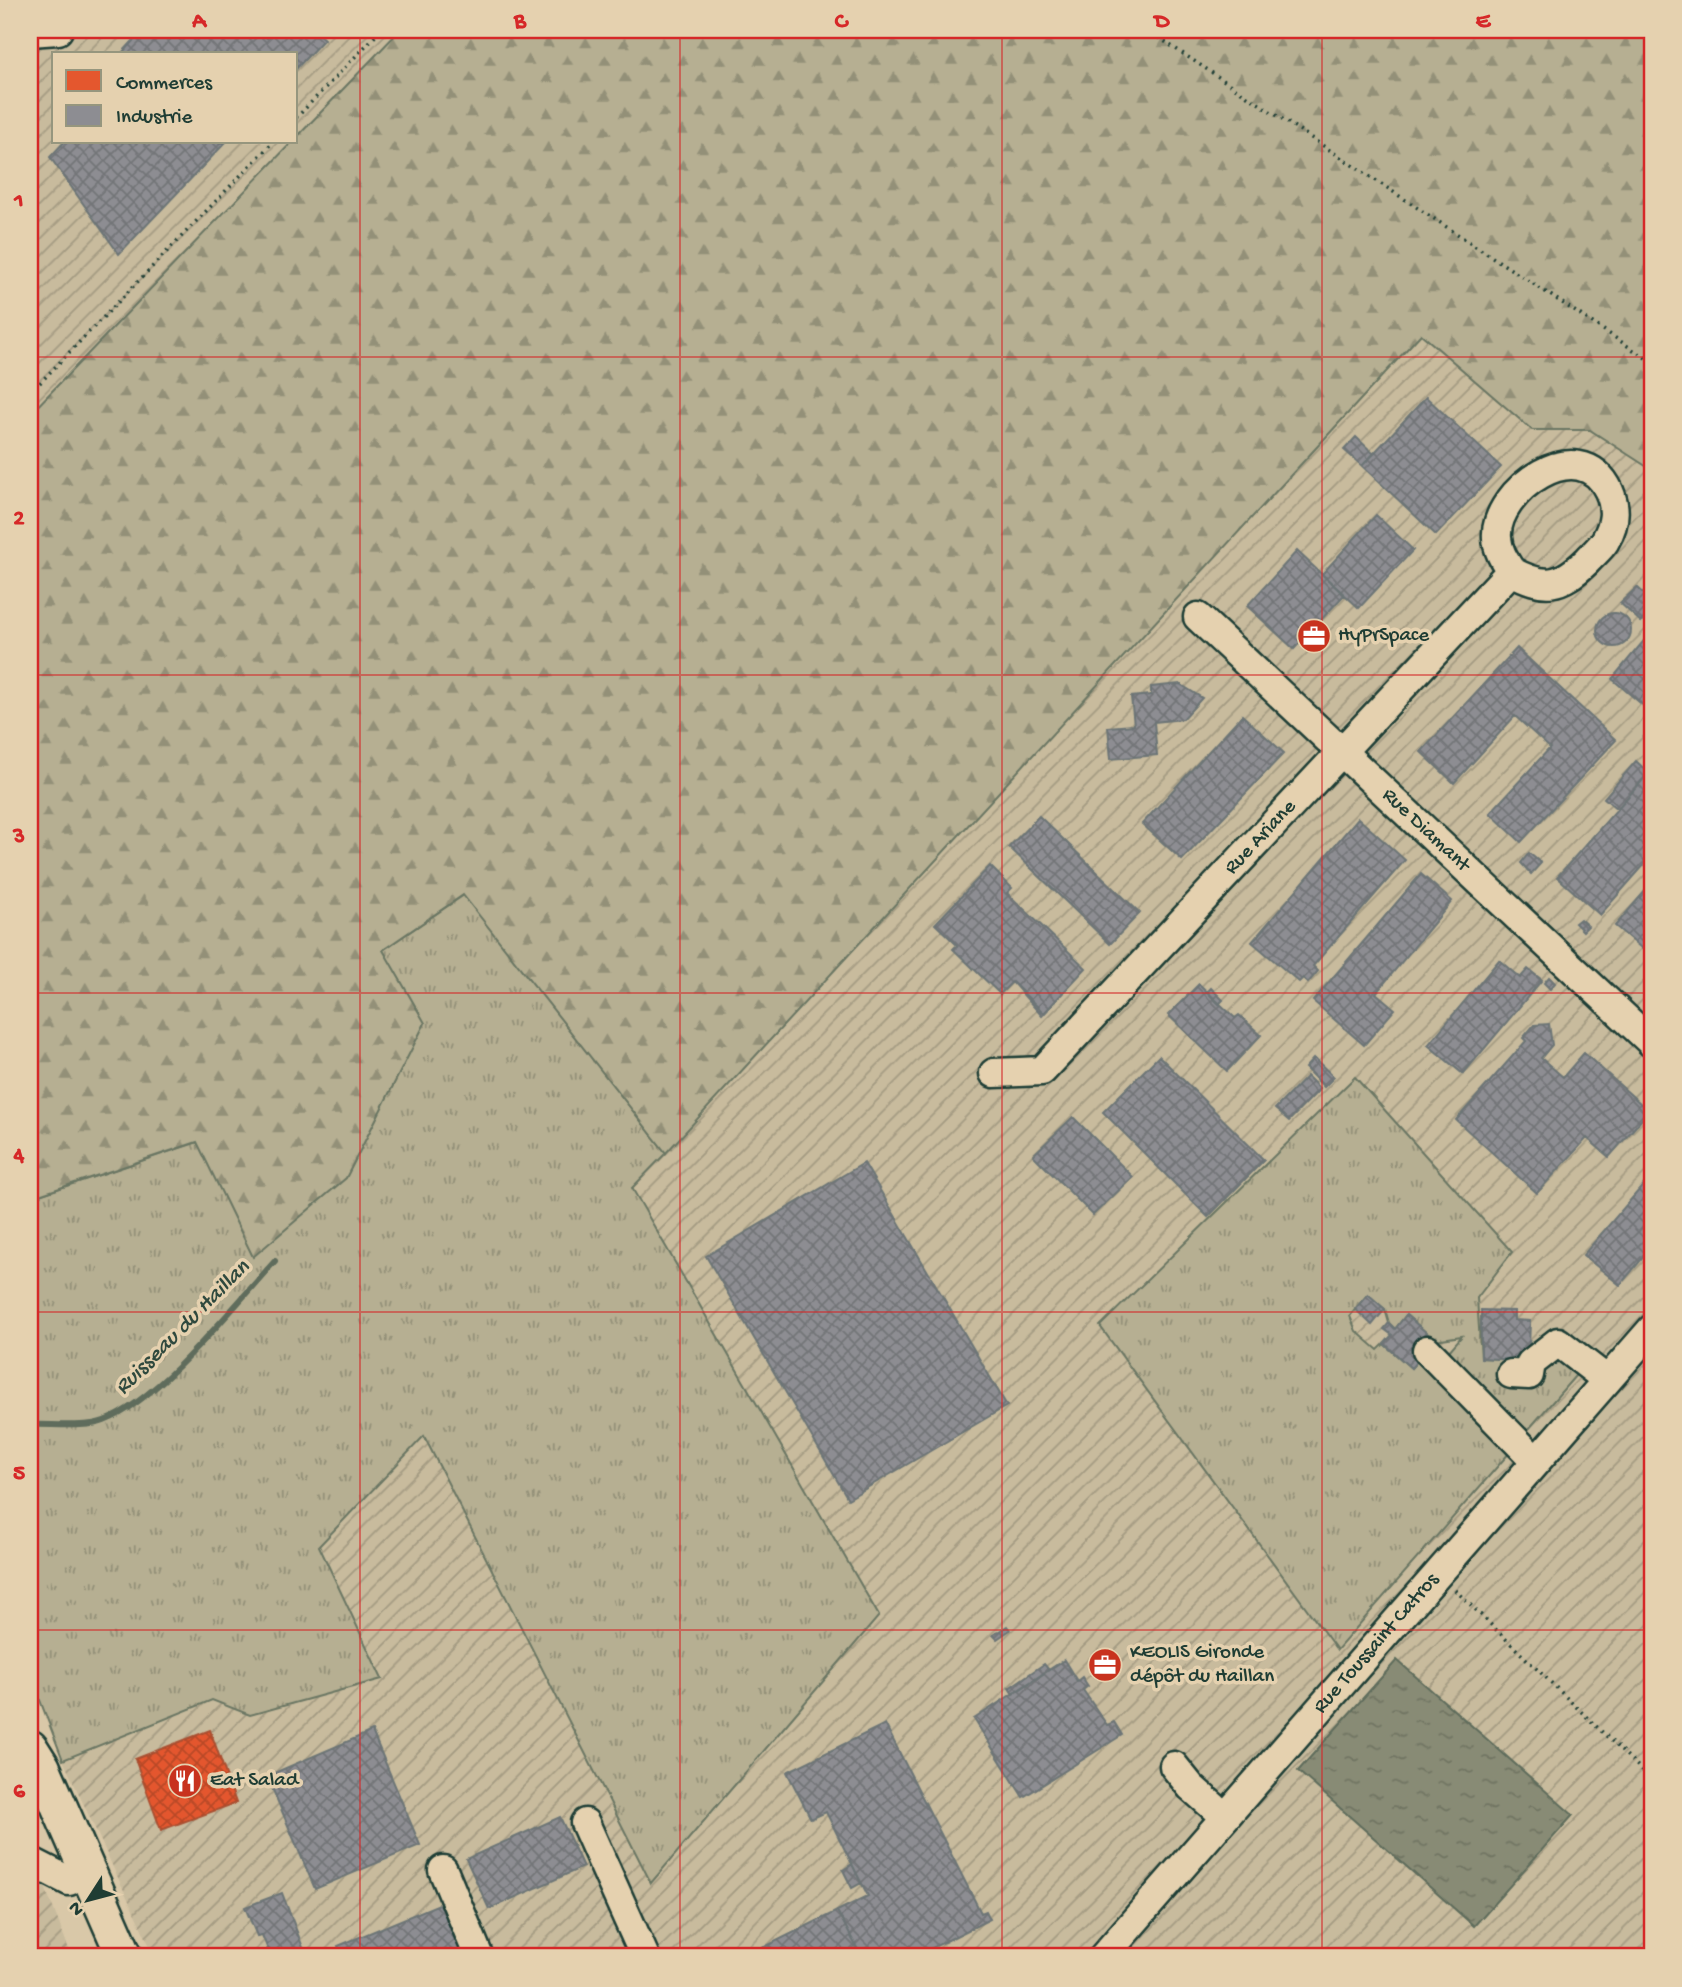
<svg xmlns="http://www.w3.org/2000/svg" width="1682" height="1987" font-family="'Gochi Hand',sans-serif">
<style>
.industrial{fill:url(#industrial-furrows)}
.grass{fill:url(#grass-tufts);stroke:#6a7663;stroke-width:2}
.forest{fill:url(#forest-firs);stroke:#6a7663;stroke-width:2}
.water{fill:url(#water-ripples);stroke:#5e6c5b;stroke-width:2}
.shops{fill:url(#shops-cross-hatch);stroke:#a94f30;stroke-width:2}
.industry{fill:url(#industry-cross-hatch);stroke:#6c7576;stroke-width:2}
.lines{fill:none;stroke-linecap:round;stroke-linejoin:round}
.stream{stroke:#5e6c5b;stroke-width:6}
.minor-casing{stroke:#1f3d34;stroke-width:33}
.major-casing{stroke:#1f3d34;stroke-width:40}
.path{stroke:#1f3d34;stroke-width:3.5;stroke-dasharray:2 5;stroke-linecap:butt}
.minor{stroke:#e5d1af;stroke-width:28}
.major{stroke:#e5d1af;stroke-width:35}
.grid{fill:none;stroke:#d62828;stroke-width:2;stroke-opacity:0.55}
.labels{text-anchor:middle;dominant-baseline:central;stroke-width:7;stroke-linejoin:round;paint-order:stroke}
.poi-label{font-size:21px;fill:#1f3d34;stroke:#e5d1af;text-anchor:start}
.street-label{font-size:21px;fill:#1f3d34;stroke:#e5d1af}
.water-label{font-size:23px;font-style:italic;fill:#2f493e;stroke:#e5d1af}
.neatline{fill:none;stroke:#d62828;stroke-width:2.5}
.grid-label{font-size:23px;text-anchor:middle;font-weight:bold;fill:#d62828}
</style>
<defs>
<pattern id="industrial-furrows" width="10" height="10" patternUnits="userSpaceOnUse" patternTransform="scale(1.75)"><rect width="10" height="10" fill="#c8bb9d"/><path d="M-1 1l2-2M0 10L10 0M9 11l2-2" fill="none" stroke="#a29981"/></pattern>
<pattern id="grass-tufts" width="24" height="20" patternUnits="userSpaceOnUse" patternTransform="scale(1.75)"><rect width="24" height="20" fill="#b6af92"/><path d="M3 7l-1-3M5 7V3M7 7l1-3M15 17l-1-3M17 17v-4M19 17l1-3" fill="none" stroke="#939078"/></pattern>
<pattern id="forest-firs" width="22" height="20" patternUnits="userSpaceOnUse" patternTransform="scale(1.75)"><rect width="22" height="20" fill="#b6af92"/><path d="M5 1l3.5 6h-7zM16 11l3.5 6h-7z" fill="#939078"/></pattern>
<pattern id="water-ripples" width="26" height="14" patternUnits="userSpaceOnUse" patternTransform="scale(1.75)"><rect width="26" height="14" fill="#888b75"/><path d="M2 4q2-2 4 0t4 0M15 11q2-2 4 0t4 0" fill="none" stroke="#6f7361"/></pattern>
<pattern id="shops-cross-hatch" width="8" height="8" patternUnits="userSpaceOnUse" patternTransform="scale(1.75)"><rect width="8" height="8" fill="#e4572e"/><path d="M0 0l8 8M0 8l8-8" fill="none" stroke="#b84928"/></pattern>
<pattern id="industry-cross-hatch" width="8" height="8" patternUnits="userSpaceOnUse" patternTransform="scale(1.75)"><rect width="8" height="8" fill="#8d8d92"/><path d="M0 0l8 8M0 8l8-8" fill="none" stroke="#737478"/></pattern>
</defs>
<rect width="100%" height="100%" fill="#d9c8a8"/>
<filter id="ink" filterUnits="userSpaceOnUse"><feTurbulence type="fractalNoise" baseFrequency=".0143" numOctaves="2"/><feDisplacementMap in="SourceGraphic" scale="14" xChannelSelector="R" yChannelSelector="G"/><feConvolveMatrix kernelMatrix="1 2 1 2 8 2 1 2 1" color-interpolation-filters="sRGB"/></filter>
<g filter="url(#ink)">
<path class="industrial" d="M 30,30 L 400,30 L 296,138 L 296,54 L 54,54 L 54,142 L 292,142 L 30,414 Z
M 1422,334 L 1532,430 L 1590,430 L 1652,470 L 1652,1957 L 155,1957 L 63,1760 L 212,1700 L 250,1715 L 381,1679 L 319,1546 L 423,1435 L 650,1883 L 879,1616 L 632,1188 Z
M 30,1848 L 72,1957 L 30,1957 Z"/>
<path class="grass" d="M 464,895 L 666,1153 L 632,1188 L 879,1616 L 651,1883 L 424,1436 L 319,1546 L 382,1679 L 250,1715 L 212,1700 L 63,1760 L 30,1674 L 30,1198 L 198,1142 L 253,1256 L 383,950 Z
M 1355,1077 L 1512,1252 L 1477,1298 L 1481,1358 L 1504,1359 L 1504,1380 L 1561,1350 L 1582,1368 L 1521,1438 L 1443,1358 L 1462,1336 L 1435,1340 L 1406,1315 L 1395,1329 L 1389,1323 L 1385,1309 L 1367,1295 L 1350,1316 L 1356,1331 L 1378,1350 L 1384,1344 L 1411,1368 L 1427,1350 L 1518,1443 L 1337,1650 L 1100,1326 Z"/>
<path class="forest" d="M 400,30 L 1652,30 L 1652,470 L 1590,430 L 1532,430 L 1421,334 L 666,1153 L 463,895 L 383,950 L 425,1023 L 346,1178 L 253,1257 L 197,1142 L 30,1198 L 30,414 L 292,142 L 296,142 L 296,138 Z"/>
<path class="water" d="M 1397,1660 L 1573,1815 L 1474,1926 L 1298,1771 Z"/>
<path class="shops" d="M 210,1730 L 236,1803 L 161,1830 L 135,1759 Z"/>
<path class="industry" d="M 143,30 L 258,30 L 267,38 L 274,30 L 314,30 L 324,39 L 296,69 L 296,54 L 121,54 Z
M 64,142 L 226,142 L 119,254 L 50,157 Z
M 1426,397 L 1501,467 L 1436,535 L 1362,466 Z
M 1356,437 L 1374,454 L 1362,466 L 1344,450 Z
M 1376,515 L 1413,550 L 1359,608 L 1322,574 Z
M 1297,551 L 1344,595 L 1294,649 L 1247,606 Z
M 1637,587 L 1652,601 L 1652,609 L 1641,622 L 1620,603 Z
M1597 630a17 17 0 1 1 34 0a17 17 0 1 1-34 0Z
M 1652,631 L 1652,713 L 1612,679 Z
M 1517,648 L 1616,740 L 1521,842 L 1490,813 L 1550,748 L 1515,716 L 1454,783 L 1421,752 Z
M 1180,684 L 1202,698 L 1183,719 L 1154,722 L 1157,755 L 1111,759 L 1108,727 L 1134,725 L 1131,697 L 1151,695 L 1151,687 Z
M 1242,715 L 1284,753 L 1182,860 L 1142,824 Z
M 1636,761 L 1649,773 L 1617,809 L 1604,798 Z
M 1649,773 L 1652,775 L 1652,856 L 1600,915 L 1557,877 Z
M 1039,816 L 1140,913 L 1110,944 L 1009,847 Z
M 1358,818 L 1405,860 L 1313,966 L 1318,971 L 1308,983 L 1303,978 L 1299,982 L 1252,942 Z
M 1529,853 L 1541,863 L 1531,874 L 1521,863 Z
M 990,866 L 1012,888 L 1007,893 L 1086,968 L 1044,1013 L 1012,982 L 1000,994 L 953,949 L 957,945 L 935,924 Z
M 1421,874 L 1452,901 L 1376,993 L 1395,1009 L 1364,1045 L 1313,1001 Z
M 1652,883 L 1652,957 L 1615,926 Z
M 1580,919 L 1588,926 L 1583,931 L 1575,923 Z
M 1499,960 L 1520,978 L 1528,969 L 1542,980 L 1463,1074 L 1428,1045 Z
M 1549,977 L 1555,983 L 1550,989 L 1544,983 Z
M 1012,982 L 1044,1013 L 1056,1001 L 1042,1016 Z
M 1199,984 L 1235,1018 L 1239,1015 L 1261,1035 L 1227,1071 L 1168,1015 Z
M 1211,988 L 1223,1000 L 1219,1004 L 1207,992 Z
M 1549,1024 L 1552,1045 L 1541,1058 L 1563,1077 L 1584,1053 L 1649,1111 L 1609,1157 L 1587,1138 L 1537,1193 L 1456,1120 L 1526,1041 L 1523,1038 L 1534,1025 Z
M 1159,1056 L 1264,1160 L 1208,1217 L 1103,1112 Z
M 1314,1058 L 1334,1077 L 1324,1087 L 1305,1068 Z
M 1307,1076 L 1320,1089 L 1289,1121 L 1275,1109 Z
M 1073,1117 L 1133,1177 L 1093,1215 L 1033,1155 Z
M 864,1163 L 1007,1406 L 848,1499 L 706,1256 Z
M 1652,1175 L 1652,1247 L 1620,1285 L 1583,1255 Z
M 1368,1294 L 1385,1309 L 1372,1325 L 1355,1309 Z
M 1481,1310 L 1514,1311 L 1514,1320 L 1530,1321 L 1529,1348 L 1518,1360 L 1481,1358 Z
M 1406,1315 L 1435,1340 L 1411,1368 L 1384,1344 L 1392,1335 L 1384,1329 L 1389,1323 L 1395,1329 Z
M 1007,1626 L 1010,1630 L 997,1639 L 993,1635 Z
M 1064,1660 L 1077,1681 L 1082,1677 L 1088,1686 L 1083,1690 L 1107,1725 L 1114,1722 L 1122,1735 L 1023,1797 L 974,1719 Z
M 1044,1664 L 1049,1670 L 1013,1694 L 1009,1688 Z
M 885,1724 L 981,1913 L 986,1911 L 990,1919 L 926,1951 L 929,1957 L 862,1957 L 837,1911 L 868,1896 L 826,1812 L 811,1819 L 787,1772 Z
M 372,1731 L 420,1845 L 315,1889 L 267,1776 Z
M 560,1817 L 583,1867 L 489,1909 L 466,1859 Z
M 852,1864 L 861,1883 L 852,1888 L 843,1870 Z
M 282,1893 L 304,1950 L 307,1957 L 271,1957 L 262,1935 L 257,1936 L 245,1907 Z
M 444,1902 L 467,1957 L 343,1957 L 338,1946 Z
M 837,1911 L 862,1957 L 744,1957 Z"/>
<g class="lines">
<path class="stream" d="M 30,1425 C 50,1424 87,1428 104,1421 C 159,1400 234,1306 275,1261"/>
<g class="minor-casing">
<g id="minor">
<path d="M 30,32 L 58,30"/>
<path id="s1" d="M 1198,617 L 1652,1043"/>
<path id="s2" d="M 994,1073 L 1042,1071 L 1511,571 C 1545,589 1560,587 1587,561 C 1593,554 1600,549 1605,541 C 1615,524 1617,509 1609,491 C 1580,429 1493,492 1497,538 C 1498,551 1504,560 1511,571"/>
<path d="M 1427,1350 L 1536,1461"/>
<path d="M 1511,1374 L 1529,1375 L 1531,1363 L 1558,1342 L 1607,1380"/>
<path d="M 1174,1766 L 1191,1787 L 1225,1817"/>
<path d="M 585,1823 L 645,1957"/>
<path d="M 30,1861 L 69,1881"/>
<path d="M 443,1870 L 479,1957"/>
<path id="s3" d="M 1103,1957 L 1652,1329"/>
</g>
</g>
<g class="major-casing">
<path id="major" d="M 30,1748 L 42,1767 L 125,1957"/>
</g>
<path class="path" d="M 1147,30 L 1652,362
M 296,118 L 381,30
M 30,393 L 273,142
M 1455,1590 L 1652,1780"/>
<use href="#minor" class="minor"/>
<use href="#major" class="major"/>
</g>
</g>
<path class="grid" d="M 360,30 L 360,1957M 680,30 L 680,1957M 1002,30 L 1002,1957M 1322,30 L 1322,1957M 30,357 L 1652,357M 30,675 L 1652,675M 30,993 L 1652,993M 30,1312 L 1652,1312M 30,1630 L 1652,1630"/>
<defs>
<g id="office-disc" transform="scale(1.75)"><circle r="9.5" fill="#c8321e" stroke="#e5d1af"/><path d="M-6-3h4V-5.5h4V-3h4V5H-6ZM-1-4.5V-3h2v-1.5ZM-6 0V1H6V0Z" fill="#fff"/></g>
<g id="restaurant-disc" transform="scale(1.75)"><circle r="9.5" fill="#c8321e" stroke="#e5d1af"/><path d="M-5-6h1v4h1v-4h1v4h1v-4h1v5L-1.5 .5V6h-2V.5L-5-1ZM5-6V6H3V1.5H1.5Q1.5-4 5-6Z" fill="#fff"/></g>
</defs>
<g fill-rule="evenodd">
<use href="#office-disc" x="1314" y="636"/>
<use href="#office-disc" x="1105" y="1665"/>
<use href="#restaurant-disc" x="185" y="1781"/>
</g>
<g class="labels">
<g class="poi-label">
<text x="1338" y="636">HyPrSpace</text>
<text x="1130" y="1653">KEOLIS Gironde<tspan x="1130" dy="24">dépôt du Haillan</tspan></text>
<text x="210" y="1781">Eat Salad</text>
</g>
<g class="street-label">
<text stroke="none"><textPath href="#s1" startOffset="312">Rue Diamant</textPath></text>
<text stroke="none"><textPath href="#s2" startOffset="368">Rue Ariane</textPath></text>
<text stroke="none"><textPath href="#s3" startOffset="416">Rue Toussaint Catros</textPath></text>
</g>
<g class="water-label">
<text transform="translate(183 1328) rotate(-45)">Ruisseau du Haillan</text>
</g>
</g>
<rect width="1682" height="1987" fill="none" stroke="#e5d1af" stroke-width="77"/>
<rect x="52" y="52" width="245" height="91" fill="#e5d1af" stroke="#96967e" stroke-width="2"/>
<rect x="66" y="70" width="35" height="21" fill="#e4572e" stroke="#96967e" stroke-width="2"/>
<text x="116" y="88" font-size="21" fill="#1f3d34">Commerces</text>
<rect x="66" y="105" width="35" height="21" fill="#8d8d92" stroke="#96967e" stroke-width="2"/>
<text x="116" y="122" font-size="21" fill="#1f3d34">Industrie</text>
<g transform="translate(88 1900) rotate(234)" stroke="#e5d1af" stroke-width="5" paint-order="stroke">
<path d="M0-5L12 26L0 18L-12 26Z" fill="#1f3d34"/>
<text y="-10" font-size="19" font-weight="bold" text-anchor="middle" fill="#1f3d34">N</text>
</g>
<rect x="38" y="38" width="1606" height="1910" class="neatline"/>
<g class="grid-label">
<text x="199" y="27">A</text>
<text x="520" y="27">B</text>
<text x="841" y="27">C</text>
<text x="1162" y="27">D</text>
<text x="1483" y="27">E</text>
<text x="19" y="206">1</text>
<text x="19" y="524">2</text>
<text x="19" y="842">3</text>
<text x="19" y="1161">4</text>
<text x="19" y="1479">5</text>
<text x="19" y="1797">6</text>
</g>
</svg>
